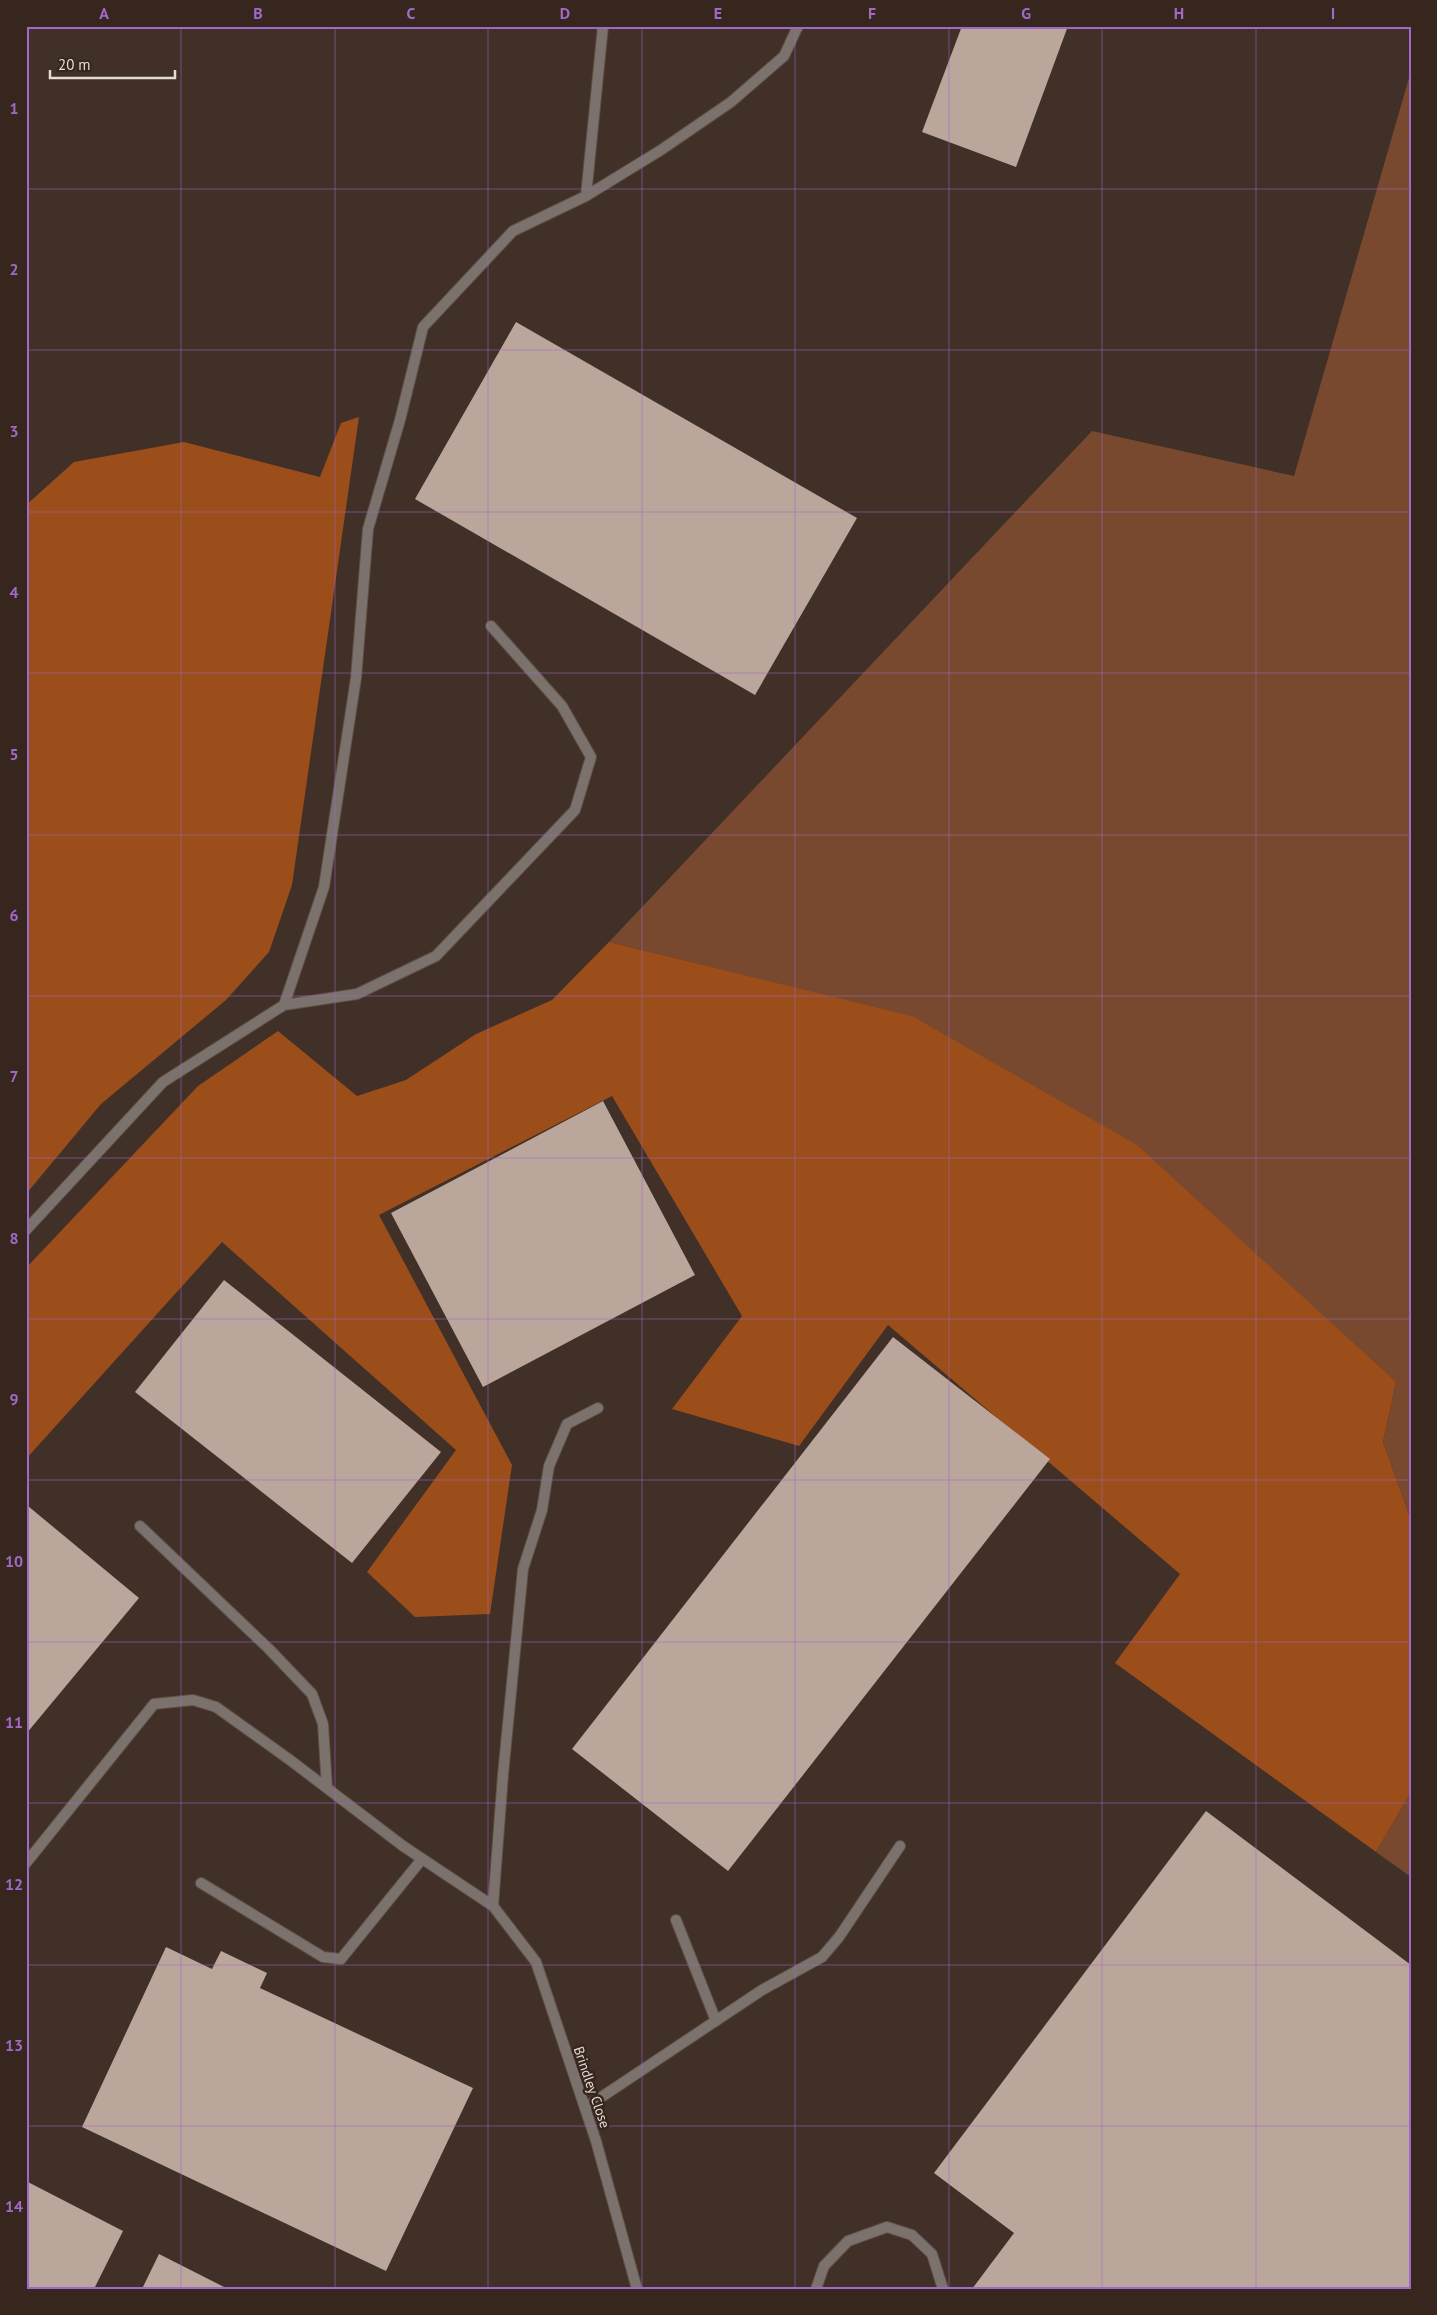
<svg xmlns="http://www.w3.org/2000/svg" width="1437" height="2315" font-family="'PT Sans',sans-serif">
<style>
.green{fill:#78492e}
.forest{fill:#9b4d1a}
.building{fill:#baa69b}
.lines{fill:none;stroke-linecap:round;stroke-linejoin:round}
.lane-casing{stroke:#5e4f46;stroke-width:12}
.street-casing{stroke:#5e4f46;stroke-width:12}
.lane{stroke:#7b726e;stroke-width:10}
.street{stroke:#7b726e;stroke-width:10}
.grid{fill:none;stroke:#a069c7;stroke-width:1;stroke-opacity:0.55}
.labels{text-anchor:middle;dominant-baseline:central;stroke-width:5;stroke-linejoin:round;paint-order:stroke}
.street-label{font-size:14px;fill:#e5dbd5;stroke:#36261e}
.neatline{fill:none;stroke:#a069c7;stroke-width:2}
.grid-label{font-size:16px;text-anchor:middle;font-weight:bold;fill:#a069c7}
</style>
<rect width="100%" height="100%" fill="#403027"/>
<path class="green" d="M 1411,71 L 1411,1520 L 1383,1442 L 1396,1382 L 911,1016 L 609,942 L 1092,431 L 1294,476 Z
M 1411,1792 L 1411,1877 L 1376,1852 Z"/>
<path class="forest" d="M 359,417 L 292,885 L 269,952 L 226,1000 L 101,1104 L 26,1194 L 26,505 L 74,462 L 184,442 L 320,477 L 341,423 Z
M 609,942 L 912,1016 L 1137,1145 L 1396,1382 L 1383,1442 L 1411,1520 L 1411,1792 L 1376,1852 L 1115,1663 L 1180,1574 L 888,1325 L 799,1446 L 672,1409 L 742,1316 L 612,1096 L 379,1215 L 512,1465 L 490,1614 L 415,1617 L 367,1572 L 456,1450 L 222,1242 L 26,1459 L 26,1268 L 198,1086 L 278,1031 L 357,1096 L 406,1080 L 476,1034 L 552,1000 Z"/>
<path class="building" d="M 962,26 L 1068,26 L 1016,167 L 922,132 Z
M 516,322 L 857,518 L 755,695 L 415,499 Z
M 603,1101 L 695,1275 L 483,1387 L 391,1213 Z
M 224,1280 L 441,1452 L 352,1563 L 135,1392 Z
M 893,1337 L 1050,1459 L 728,1871 L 572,1749 Z
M 28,1506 L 139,1598 L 26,1734 L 26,1508 Z
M 1206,1811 L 1411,1965 L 1411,2287 L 1409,2289 L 972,2289 L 1014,2233 L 934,2173 Z
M 166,1947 L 212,1969 L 221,1951 L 267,1973 L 260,1988 L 473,2088 L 386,2271 L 82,2127 Z
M 26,2181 L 123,2231 L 94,2289 L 26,2289 Z
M 159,2254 L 228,2289 L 142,2289 Z"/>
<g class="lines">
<g class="lane-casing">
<path id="lane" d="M 586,196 L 603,26
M 284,1005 L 324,887 L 356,678 L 368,529 L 400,420 L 423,327 L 513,231 L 586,196 L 661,150 L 731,102 L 784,56 L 798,26
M 26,1230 L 163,1082 L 284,1005 L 357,994 L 436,956 L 575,810 L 591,757 L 562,706 L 491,626
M 140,1526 L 269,1649 L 312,1694 L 323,1724 L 327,1788
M 503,1775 L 523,1569 L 542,1510 L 549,1466 L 567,1424 L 598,1408
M 26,1863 L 154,1704 L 193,1700 L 216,1707 L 290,1760 L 403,1846
M 201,1883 L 323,1957 L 341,1959 L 422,1859
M 676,1920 L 716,2021
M 585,2108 L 762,1990 L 822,1957 L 839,1937 L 900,1846
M 816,2289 L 824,2266 L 848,2241 L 887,2227 L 912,2235 L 932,2254 L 943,2289"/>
</g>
<g class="street-casing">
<path id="street" d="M 503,1775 L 493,1906 L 536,1962 L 596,2141 L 637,2289
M 403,1846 L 493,1906"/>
</g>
<use href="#lane" class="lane"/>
<use href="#street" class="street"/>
</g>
<path class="grid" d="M 181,26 L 181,2289M 335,26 L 335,2289M 488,26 L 488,2289M 642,26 L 642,2289M 795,26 L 795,2289M 949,26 L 949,2289M 1102,26 L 1102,2289M 1256,26 L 1256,2289M 26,189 L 1411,189M 26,350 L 1411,350M 26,512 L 1411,512M 26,673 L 1411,673M 26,835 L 1411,835M 26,996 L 1411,996M 26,1158 L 1411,1158M 26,1319 L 1411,1319M 26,1480 L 1411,1480M 26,1642 L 1411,1642M 26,1803 L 1411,1803M 26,1965 L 1411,1965M 26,2126 L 1411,2126"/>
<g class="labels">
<g class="street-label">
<text transform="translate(592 2087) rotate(71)">Brindley Close</text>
</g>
</g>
<rect width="1437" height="2315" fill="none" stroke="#36261e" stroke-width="55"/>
<path d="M50 70v8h125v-8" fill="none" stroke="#e5dbd5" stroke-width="2.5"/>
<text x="58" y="70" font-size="15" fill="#e5dbd5" stroke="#36261e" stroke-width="4" paint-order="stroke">20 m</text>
<rect x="28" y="28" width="1382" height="2260" class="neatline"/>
<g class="grid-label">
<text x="104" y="19">A</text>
<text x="258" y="19">B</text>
<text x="411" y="19">C</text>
<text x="565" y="19">D</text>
<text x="718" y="19">E</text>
<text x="872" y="19">F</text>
<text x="1026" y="19">G</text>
<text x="1179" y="19">H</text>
<text x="1333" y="19">I</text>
<text x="14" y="114">1</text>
<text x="14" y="275">2</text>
<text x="14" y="437">3</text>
<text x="14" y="598">4</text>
<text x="14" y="760">5</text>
<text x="14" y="921">6</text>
<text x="14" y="1082">7</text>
<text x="14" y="1244">8</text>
<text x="14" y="1405">9</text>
<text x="14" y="1567">10</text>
<text x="14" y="1728">11</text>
<text x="14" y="1890">12</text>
<text x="14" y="2051">13</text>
<text x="14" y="2212">14</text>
</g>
</svg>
